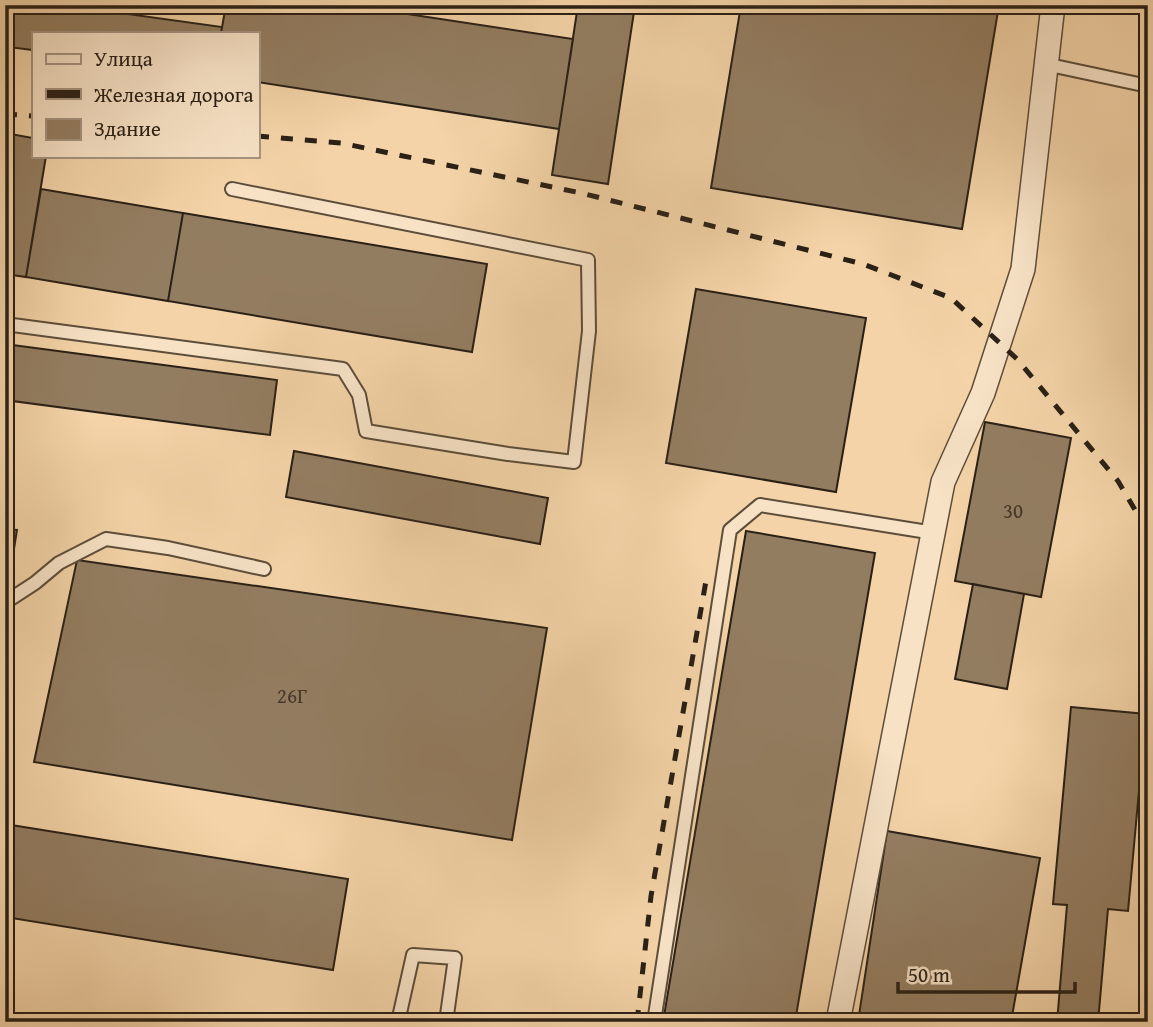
<svg xmlns="http://www.w3.org/2000/svg" width="1153" height="1027" font-family="'Gentium Book Plus',serif">
<style>
.building{fill:#937d61;stroke:#2a2016;stroke-width:2}
.lines{fill:none;stroke-linecap:round;stroke-linejoin:round}
.service-casing{stroke:#5c4d3a;stroke-width:16}
.minor-casing{stroke:#5c4d3a;stroke-width:26}
.service{stroke:#f7e2c6;stroke-width:12}
.minor{stroke:#f7e2c6;stroke-width:23}
.rail{stroke:#2a2016;stroke-width:5;stroke-dasharray:12 12;stroke-linecap:butt}
.labels{text-anchor:middle;dominant-baseline:central;stroke-width:5;stroke-linejoin:round;paint-order:stroke}
.number-label{font-size:21px;fill:#443729}
</style>
<rect width="100%" height="100%" fill="#f3d3a7"/>
<filter id="stains"><feTurbulence type="fractalNoise" baseFrequency=".00286" numOctaves="4"/><feColorMatrix values="0 0 0 0 .2 0 0 0 0 .09 0 0 0 0 .02 0 0 0 .5 -.17"/></filter>
<radialGradient id="worn" r=".72"><stop offset=".6" stop-color="#630" stop-opacity="0"/><stop offset="1" stop-color="#630" stop-opacity=".3"/></radialGradient>
<path class="building" d="M 5,5 L 13,5 L 8,47 L 5,46 Z
M 13,5 L 63,5 L 222,27 L 221,33 L 33,33 L 33,50 L 8,47 Z
M 226,5 L 348,5 L 573,39 L 559,129 L 257,82 L 257,33 L 221,33 Z
M 578,5 L 635,5 L 608,184 L 552,175 Z
M 741,5 L 999,5 L 962,229 L 711,188 Z
M 5,133 L 33,138 L 33,156 L 46,156 L 26,277 L 5,274 Z
M 41,189 L 183,213 L 168,301 L 26,277 Z
M 183,213 L 487,264 L 472,352 L 168,301 Z
M 696,289 L 866,318 L 836,492 L 666,463 Z
M 5,344 L 277,380 L 270,435 L 5,400 Z
M 985,422 L 1071,438 L 1041,597 L 955,581 Z
M 294,451 L 548,498 L 540,544 L 286,497 Z
M 5,529 L 17,530 L 11,568 L 5,567 Z
M 746,531 L 875,553 L 795,1022 L 663,1022 Z
M 77,560 L 547,628 L 512,840 L 34,762 Z
M 973,584 L 1024,594 L 1007,689 L 955,679 Z
M 1071,707 L 1146,714 L 1128,911 L 1108,909 L 1098,1022 L 1057,1022 L 1067,905 L 1053,904 Z
M 5,824 L 348,879 L 333,970 L 5,917 Z
M 887,831 L 1040,858 L 1011,1022 L 858,1022 Z"/>
<g class="lines">
<g class="service-casing">
<path id="service" d="M 1045,64 L 1148,86
M 5,324 L 343,369 L 359,395 L 366,431 L 508,454 L 574,462 L 589,331 L 588,260 L 232,189
M 5,599 L 12,598 L 35,583 L 59,563 L 106,539 L 168,548 L 264,569
M 398,1022 L 413,955 L 455,958 L 446,1022
M 654,1022 L 730,530 L 760,505 L 934,533"/>
</g>
<g class="minor-casing">
<path id="minor" d="M 838,1022 L 943,482 L 983,393 L 1023,269 L 1053,5"/>
</g>
<use href="#service" class="service"/>
<use href="#minor" class="minor"/>
<path class="rail" d="M 5,114 L 33,116
M 257,136 L 341,143 L 581,193 L 863,264 L 951,298 L 1017,359 L 1118,481 L 1148,532
M 637,1022 L 651,896 L 707,575"/>
</g>
<g class="labels">
<g class="number-label">
<text x="1013" y="510">30</text>
<text x="292" y="695">26Г</text>
</g>
</g>
<rect width="1153" height="1027" fill="none" stroke="#f3d3a7" stroke-width="28"/>
<rect x="7" y="7" width="1139" height="1013" fill="none" stroke="#2a2016" stroke-width="3.5"/>
<rect x="14" y="14" width="1125" height="999" fill="none" stroke="#2a2016" stroke-width="2"/>
<rect x="32" y="32" width="228" height="126" fill="#f7e2c6" stroke="#a59480" stroke-width="2"/>
<rect x="46" y="54" width="35" height="10" fill="#f7e2c6" stroke="#a59480" stroke-width="2"/>
<text x="94" y="66" font-size="21" fill="#2a2016">Улица</text>
<rect x="46" y="89" width="35" height="10" fill="#2a2016" stroke="#a59480" stroke-width="2"/>
<text x="94" y="102" font-size="21" fill="#2a2016">Железная дорога</text>
<rect x="46" y="119" width="35" height="21" fill="#937d61" stroke="#a59480" stroke-width="2"/>
<text x="94" y="136" font-size="21" fill="#2a2016">Здание</text>
<path d="M898 982v10h177v-10" fill="none" stroke="#2a2016" stroke-width="3.5"/>
<text x="908" y="982" font-size="21" fill="#2a2016" stroke="#f7e2c6" stroke-width="5" paint-order="stroke">50 m</text>
<rect width="100%" height="100%" filter="url(#stains)"/>
<rect width="100%" height="100%" fill="url(#worn)"/>
</svg>
